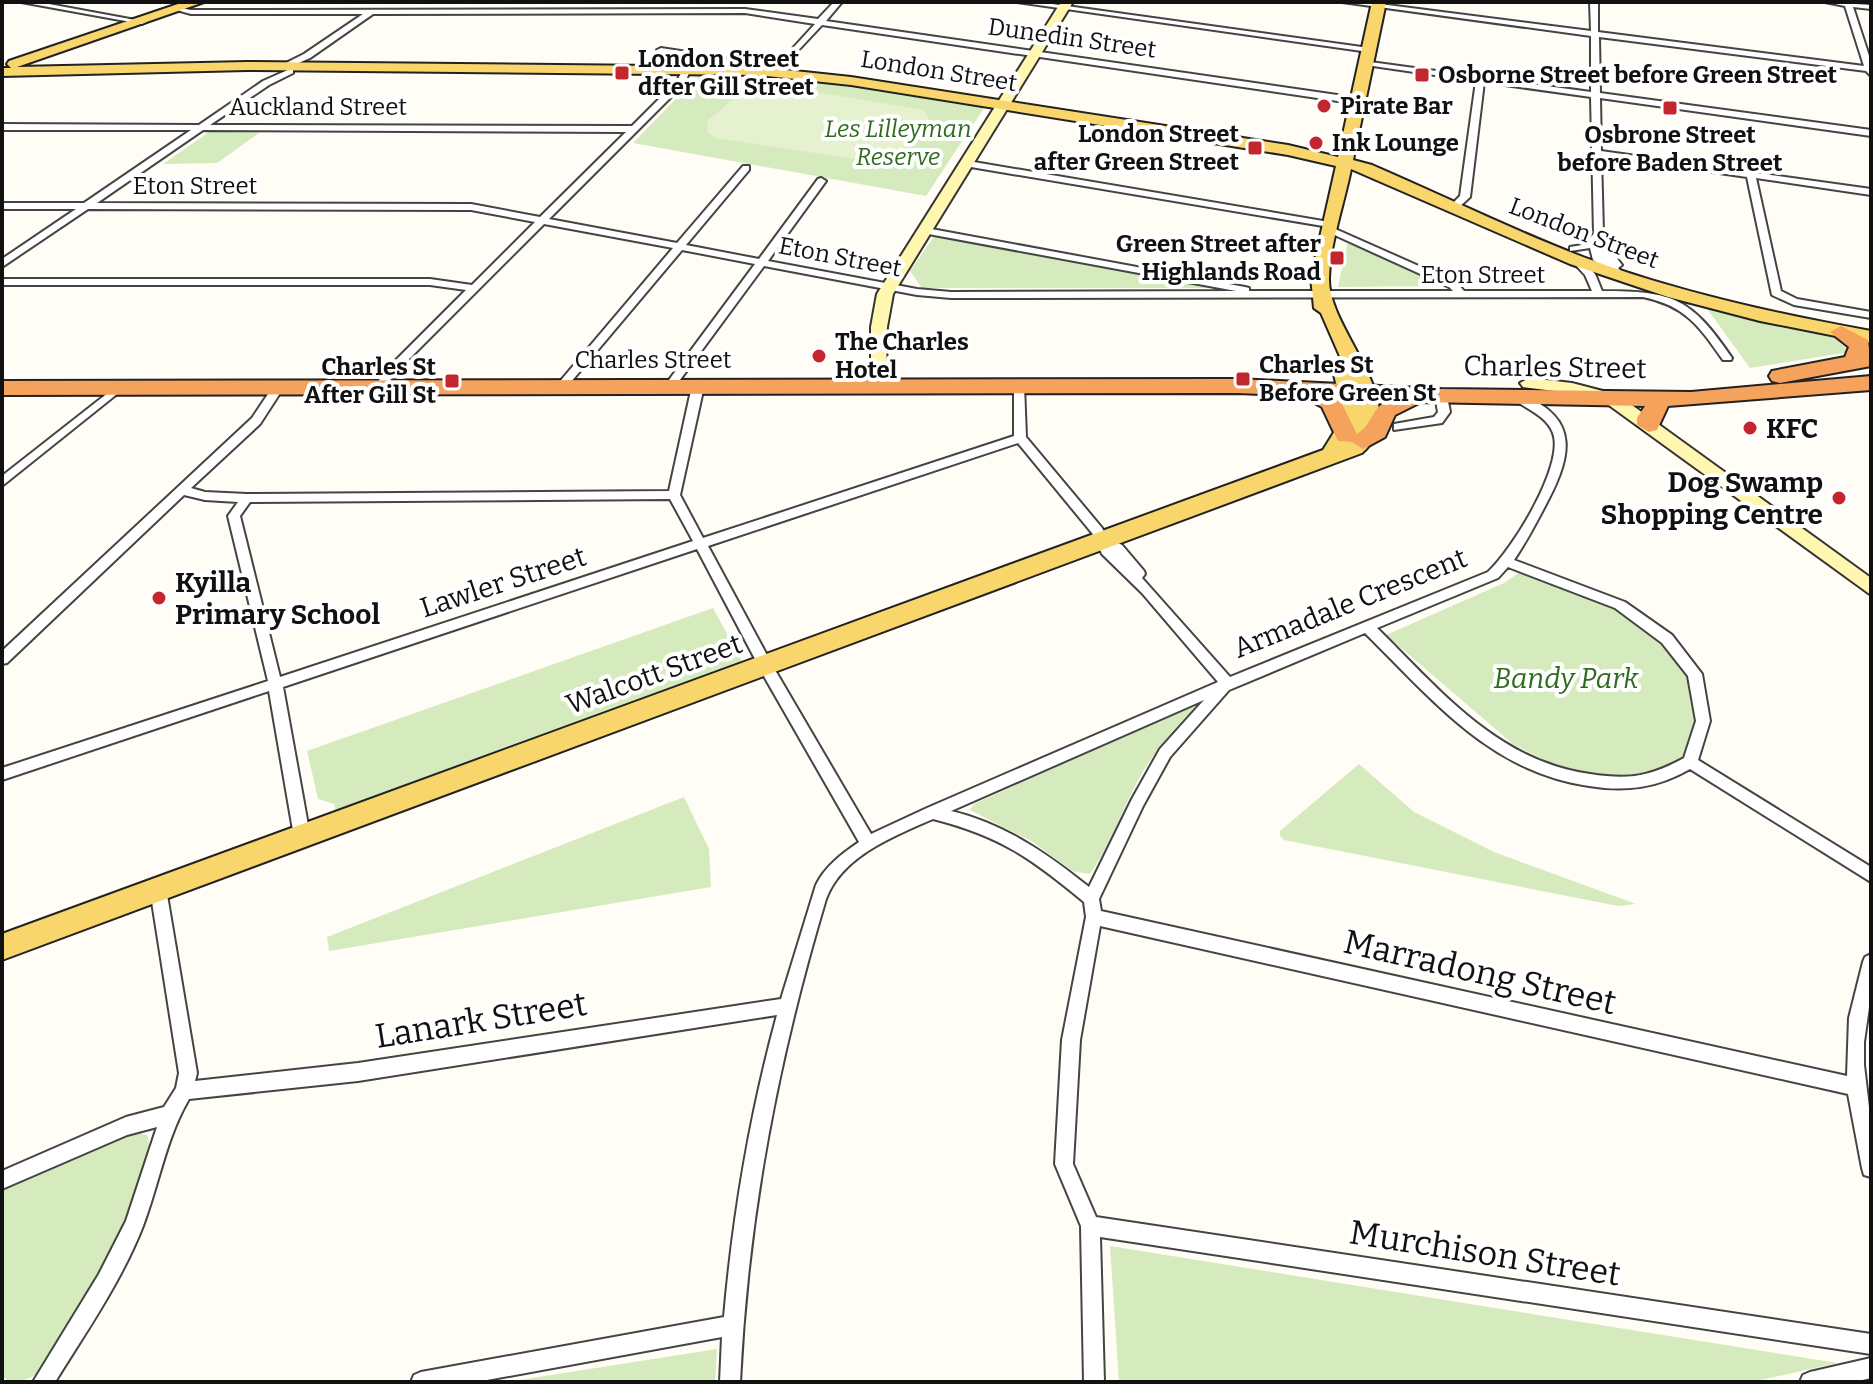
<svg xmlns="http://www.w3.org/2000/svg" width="1873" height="1384" font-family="Bitter,serif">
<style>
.green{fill:#d5ebbd}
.pitch{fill:#e6f2cf}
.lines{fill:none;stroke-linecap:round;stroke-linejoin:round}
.street-casing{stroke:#444;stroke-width:4}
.secondary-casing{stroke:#333;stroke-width:4}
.primary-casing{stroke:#222;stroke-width:4}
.highway-casing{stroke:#222;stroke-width:4}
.street{fill:#fff;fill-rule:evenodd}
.secondary{fill:#fff6b0;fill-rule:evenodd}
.primary{fill:#f9d66b;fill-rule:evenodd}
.highway{fill:#f5a25d;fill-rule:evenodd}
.poi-dot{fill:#c4262e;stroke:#fff;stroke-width:3}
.labels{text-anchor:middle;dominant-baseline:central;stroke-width:8;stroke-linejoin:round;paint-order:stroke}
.far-street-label{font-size:24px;fill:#111;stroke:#fff}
.far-poi-label{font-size:24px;font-weight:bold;fill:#111;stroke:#fff;text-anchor:start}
.far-park-label{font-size:24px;font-style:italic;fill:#2f6b1f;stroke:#fff}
.street-label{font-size:28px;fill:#111;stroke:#fff}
.poi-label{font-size:28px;font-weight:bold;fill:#111;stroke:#fff;text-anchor:start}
.park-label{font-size:28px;font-style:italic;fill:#2f6b1f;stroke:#fff}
.near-street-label{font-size:34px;fill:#111;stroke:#fff}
</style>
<rect width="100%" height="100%" fill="#fffdf5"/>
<path class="green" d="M 708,75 L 805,80 L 984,108 L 926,196 L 633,143 L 697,77 Z
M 262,131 L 217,163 L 163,164 L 209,132 Z
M 935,235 L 1213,288 L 922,288 L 910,271 Z
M 1348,241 L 1446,286 L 1338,287 Z
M 1705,306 L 1832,335 L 1850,352 L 1750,368 Z
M 1520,572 C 1586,597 1696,626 1695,713 C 1695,726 1688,742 1685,755 L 1654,774 L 1618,778 L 1559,767 L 1514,745 L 1386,635 L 1504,583 Z
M 713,608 L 746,669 L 338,820 L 334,804 L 318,799 L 307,751 Z
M 1193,706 L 1197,709 C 1180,725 1164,740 1151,759 C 1126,795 1115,839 1090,874 L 1072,871 L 1033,842 L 970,810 L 974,804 Z
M 1359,764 L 1414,812 L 1494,852 L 1636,904 L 1618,906 L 1284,840 L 1280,836 L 1280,831 Z
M 684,797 L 709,849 L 711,887 L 329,951 L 327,937 Z
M 135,1133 L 147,1135 C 163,1168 65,1346 37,1373 C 28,1381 19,1381 8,1381 L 2,1376 L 2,1188 Z
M 1110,1246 L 1837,1363 L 1752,1382 L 1119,1382 Z
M 717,1349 L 715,1382 L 507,1382 Z"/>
<path class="pitch" d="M 773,85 L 924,110 L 929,119 L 926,133 L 910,146 L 877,154 L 906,160 L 901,167 L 872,162 L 876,155 L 856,159 L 715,138 L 708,133 L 707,121 L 743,91 Z"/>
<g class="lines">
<g class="street-casing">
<path id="street" d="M 21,2 L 38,2 L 146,22 L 142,24 Z
M 834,2 L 842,2 L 826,21 L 1358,98 L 1362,101 L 1358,104 L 822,25 L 776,74 L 773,74 L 773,70 L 815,24 L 745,13 L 373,14 L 310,58 L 285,69 L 282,69 L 282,65 L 304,54 L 363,14 L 191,14 L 173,9 L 177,7 L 191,10 L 745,9 L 818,19 Z
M 1017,2 L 1038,2 L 1369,48 L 1373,50 L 1369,52 Z
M 1342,2 L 1364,2 L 1591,31 L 1590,2 L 1598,2 L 1598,32 L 1864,66 L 1845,6 L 1825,2 L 1871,5 L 1871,9 L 1853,7 L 1871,62 L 1871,76 L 1866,71 L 1599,37 L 1600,93 L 1871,130 L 1871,136 L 1600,98 L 1601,151 L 1871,189 L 1871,195 L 1756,178 L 1781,291 L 1797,299 L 1871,312 L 1871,318 L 1794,305 L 1772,295 L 1747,177 L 1601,156 L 1603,232 L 1608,247 L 1622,265 L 1618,268 L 1621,271 L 1612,273 L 1593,260 L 1590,248 L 1570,251 L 1570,247 L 1582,245 L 1594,234 L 1591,97 L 1484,82 L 1470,197 L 1458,208 L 1452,208 L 1452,204 L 1460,196 L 1476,81 L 1366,65 L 1362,63 L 1363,61 L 1591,92 L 1591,36 Z
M 661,48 L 726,58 L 729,69 L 722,71 L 719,62 L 658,52 L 657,50 Z
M 684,67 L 691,69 L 684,84 L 549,219 L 677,243 L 743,166 L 749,166 L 749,170 L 686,245 L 759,259 L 818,179 L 821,178 L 826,181 L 768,261 L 917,289 L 951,292 L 1236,291 L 923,233 L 921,231 L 926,228 L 1245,287 L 1249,288 L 1249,291 L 1453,291 L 1449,287 L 1328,232 L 1326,230 L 1329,227 L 965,166 L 965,162 L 968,161 L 1335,223 L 1337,225 L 1333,228 L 1457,283 L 1464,291 L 1592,291 L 1585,275 L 1571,260 L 1580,258 L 1595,274 L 1602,291 C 1674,291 1691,298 1732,358 L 1731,360 L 1723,360 C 1699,326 1686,306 1643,297 L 951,298 L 917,295 L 764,266 L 674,388 L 666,388 L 666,384 L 755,264 L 682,250 L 565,389 L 557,389 L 557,385 L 673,248 L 544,224 L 396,372 L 384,389 L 380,390 L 374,387 L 388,368 L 466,290 L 430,285 L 2,285 L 2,279 L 430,279 L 472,285 L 535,222 L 471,210 L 88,209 L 2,267 L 2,259 L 76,209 L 2,209 L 2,203 L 84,203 L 191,130 L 2,130 L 2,124 L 199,125 L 263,81 L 290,69 L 293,69 L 293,73 L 269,85 L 210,125 L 632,126 L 677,81 ZM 203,130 L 626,132 L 540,217 L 471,204 L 97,203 Z
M 698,383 L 704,386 L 680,495 L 703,538 L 1014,436 L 1014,387 L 1016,385 L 1024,385 L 1026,437 L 1102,528 L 1107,537 L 1122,545 L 1144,571 L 1145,574 L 1142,578 L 1230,677 L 1488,572 C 1512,550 1565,465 1553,433 C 1546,415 1525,409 1511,397 L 1517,393 C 1585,418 1570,460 1543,510 C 1534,527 1525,544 1514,560 L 1625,602 L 1672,635 L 1702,674 L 1710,721 L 1698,760 L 1871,867 L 1871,882 L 1690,769 C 1657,788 1626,792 1589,786 C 1490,772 1432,699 1365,633 L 1229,690 L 1170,757 L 1143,806 L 1099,899 L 1101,911 L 1847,1076 L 1849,1018 L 1863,962 L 1865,957 L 1871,954 L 1871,994 L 1864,1042 L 1864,1065 L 1871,1124 L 1871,1177 L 1864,1175 L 1862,1168 L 1848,1094 L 1100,926 L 1080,1040 L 1073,1164 L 1096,1217 L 1871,1334 L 1871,1354 L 1100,1237 L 1104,1382 L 1084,1382 L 1081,1226 L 1055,1164 L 1062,1040 L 1086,917 L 1084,902 C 1031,858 1000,836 933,819 C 894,836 842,856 826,899 C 778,1059 748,1215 740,1382 L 720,1382 L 722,1337 L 476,1382 L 411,1382 L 414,1375 L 421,1372 L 724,1317 C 733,1214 750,1114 777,1015 L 358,1081 L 189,1099 C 166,1138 159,1184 143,1226 C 121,1282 86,1332 55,1382 L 33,1382 L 99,1274 L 126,1221 L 157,1127 L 127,1135 L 2,1189 L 2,1171 L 126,1117 L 164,1107 L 176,1088 L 179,1073 L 150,889 L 152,884 L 158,882 L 164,884 L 166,889 L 197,1073 L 195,1081 L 358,1063 L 781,999 L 816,885 C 825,866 842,854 859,842 L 765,678 L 697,549 L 283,687 L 310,836 L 307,841 L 302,843 L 297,841 L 294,836 L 269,691 L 2,780 L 2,768 L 268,681 L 228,516 L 238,502 L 205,500 L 184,495 L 7,663 L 2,664 L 2,651 L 252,418 L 274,385 L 282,385 L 284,387 L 260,424 L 191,488 L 205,492 L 247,494 L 669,491 L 692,386 ZM 1018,443 L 1092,533 L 1102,554 L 1142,593 L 1218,682 L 927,808 L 871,834 L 775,670 L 708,546 ZM 670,499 L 693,541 L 280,677 L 240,516 L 250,502 ZM 1508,567 L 1615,608 L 1662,643 L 1688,676 L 1696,721 L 1684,758 C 1649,777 1629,780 1590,774 C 1497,761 1440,690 1377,628 L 1498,578 ZM 1204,700 L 1160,749 L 1132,799 L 1089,887 C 1046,853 1005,824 951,811 Z
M 118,385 L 124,388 L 122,390 L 2,486 L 2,476 Z
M 1441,392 L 1447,396 L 1450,412 L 1442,423 L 1394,430 L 1394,424 L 1434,417 L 1438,412 L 1435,396 Z
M 1871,1358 L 1871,1378 L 1854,1382 L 1800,1382 L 1803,1375 L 1810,1372 Z"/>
</g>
<g class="secondary-casing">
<path id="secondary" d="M 1061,2 L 1073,2 L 893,294 L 887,327 L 886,385 L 883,389 L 871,389 L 871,327 L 877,294 Z
M 1529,378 L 1572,383 L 1618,395 L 1871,578 L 1871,595 L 1606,403 L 1571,393 L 1523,387 L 1520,383 Z"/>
</g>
<g class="primary-casing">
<path id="primary" d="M 184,2 L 204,2 L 17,67 L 247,62 L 758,67 L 851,77 L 1288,145 L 1338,157 L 1372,2 L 1386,2 L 1353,160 L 1372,165 C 1442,195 1512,230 1583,257 C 1677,292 1773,313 1871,331 L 1871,343 L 1760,321 L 1668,297 L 1570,264 L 1351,169 C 1344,204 1330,243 1329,278 C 1327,331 1416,405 1362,453 L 2,960 L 2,934 L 1323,450 L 1341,421 L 1340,400 L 1332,366 L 1342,361 L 1321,313 L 1314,308 L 1311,277 L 1336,166 L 1288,155 L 851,85 L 758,75 L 247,70 L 2,76 L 2,68 L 11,68 L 7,64 L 9,61 Z"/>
</g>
<g class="highway-casing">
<path id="highway" d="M 1841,326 L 1868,340 L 1871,366 L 1780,383 L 1772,381 L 1769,376 L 1772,371 L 1845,357 L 1849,347 L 1830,332 Z
M 1871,376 L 1871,390 L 1668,406 L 1657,430 L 1649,432 L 1637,425 L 1637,418 L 1645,406 L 1421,402 L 1395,415 L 1385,437 L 1363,449 L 1352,442 L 1338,441 L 1322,407 L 1302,396 L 1238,393 L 2,395 L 2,381 L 1238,379 L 1441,389 L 1691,392 ZM 1339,398 L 1388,400 C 1371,409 1372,425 1357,434 Z"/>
</g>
<use href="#street" class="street"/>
<use href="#secondary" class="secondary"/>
<use href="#primary" class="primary"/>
<use href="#highway" class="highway"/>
</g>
<g class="poi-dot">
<rect x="614" y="65" width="16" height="16" rx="4"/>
<rect x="1414" y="67" width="16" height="16" rx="4"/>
<circle cx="1324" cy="106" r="8"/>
<rect x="1662" y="100" width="16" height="16" rx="4"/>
<circle cx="1316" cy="143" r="8"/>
<rect x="1247" y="140" width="16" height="16" rx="4"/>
<rect x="1329" y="250" width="16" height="16" rx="4"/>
<circle cx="819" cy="356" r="8"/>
<rect x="1235" y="371" width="16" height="16" rx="4"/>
<rect x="444" y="373" width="16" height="16" rx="4"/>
<circle cx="1750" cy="428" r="8"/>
<circle cx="1839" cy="498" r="8"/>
<circle cx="159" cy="598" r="8"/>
</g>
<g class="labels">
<g class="far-street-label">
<text transform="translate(1072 38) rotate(8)">Dunedin Street</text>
<text transform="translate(939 71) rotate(9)">London Street</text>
<text x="318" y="107">Auckland Street</text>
<text x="195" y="186">Eton Street</text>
<text transform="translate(1584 233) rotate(21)">London Street</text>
<text transform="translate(840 257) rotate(11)">Eton Street</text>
<text x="1483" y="275">Eton Street</text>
<text x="653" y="360">Charles Street</text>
</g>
<g class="far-poi-label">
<text x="638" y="59">London Street<tspan x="638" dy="28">dfter Gill Street</tspan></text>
<text x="1438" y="75">Osborne Street before Green Street</text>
<text x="1340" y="106">Pirate Bar</text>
<text x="1239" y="134" text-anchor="end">London Street<tspan x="1239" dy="28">after Green Street</tspan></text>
<text x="1670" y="135" text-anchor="middle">Osbrone Street<tspan x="1670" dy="28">before Baden Street</tspan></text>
<text x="1332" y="143">Ink Lounge</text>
<text x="1321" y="244" text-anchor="end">Green Street after<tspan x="1321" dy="28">Highlands Road</tspan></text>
<text x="835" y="342">The Charles<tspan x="835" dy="28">Hotel</tspan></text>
<text x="1259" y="365">Charles St<tspan x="1259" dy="28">Before Green St</tspan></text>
<text x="436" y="367" text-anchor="end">Charles St<tspan x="436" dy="28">After Gill St</tspan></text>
</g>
<g class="far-park-label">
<text x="898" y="129">Les Lilleyman<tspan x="898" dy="28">Reserve</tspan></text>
</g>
<g class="street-label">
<text transform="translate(1555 367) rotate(1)">Charles Street</text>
<text transform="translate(503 582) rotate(-18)">Lawler Street</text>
<text transform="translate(1350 603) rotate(-22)">Armadale Crescent</text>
<text transform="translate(654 674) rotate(-20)">Walcott Street</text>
</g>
<g class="poi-label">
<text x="1766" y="428">KFC</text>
<text x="1823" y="482" text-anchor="end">Dog Swamp<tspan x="1823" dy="32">Shopping Centre</tspan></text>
<text x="175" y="582">Kyilla<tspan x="175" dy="32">Primary School</tspan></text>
</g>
<g class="park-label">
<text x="1566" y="678">Bandy Park</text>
</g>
<g class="near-street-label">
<text transform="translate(1480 972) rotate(13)">Marradong Street</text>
<text transform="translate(481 1020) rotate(-9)">Lanark Street</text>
<text transform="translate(1485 1253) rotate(9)">Murchison Street</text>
</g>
</g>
<rect width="1873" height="1384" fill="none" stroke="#111111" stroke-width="8"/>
</svg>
